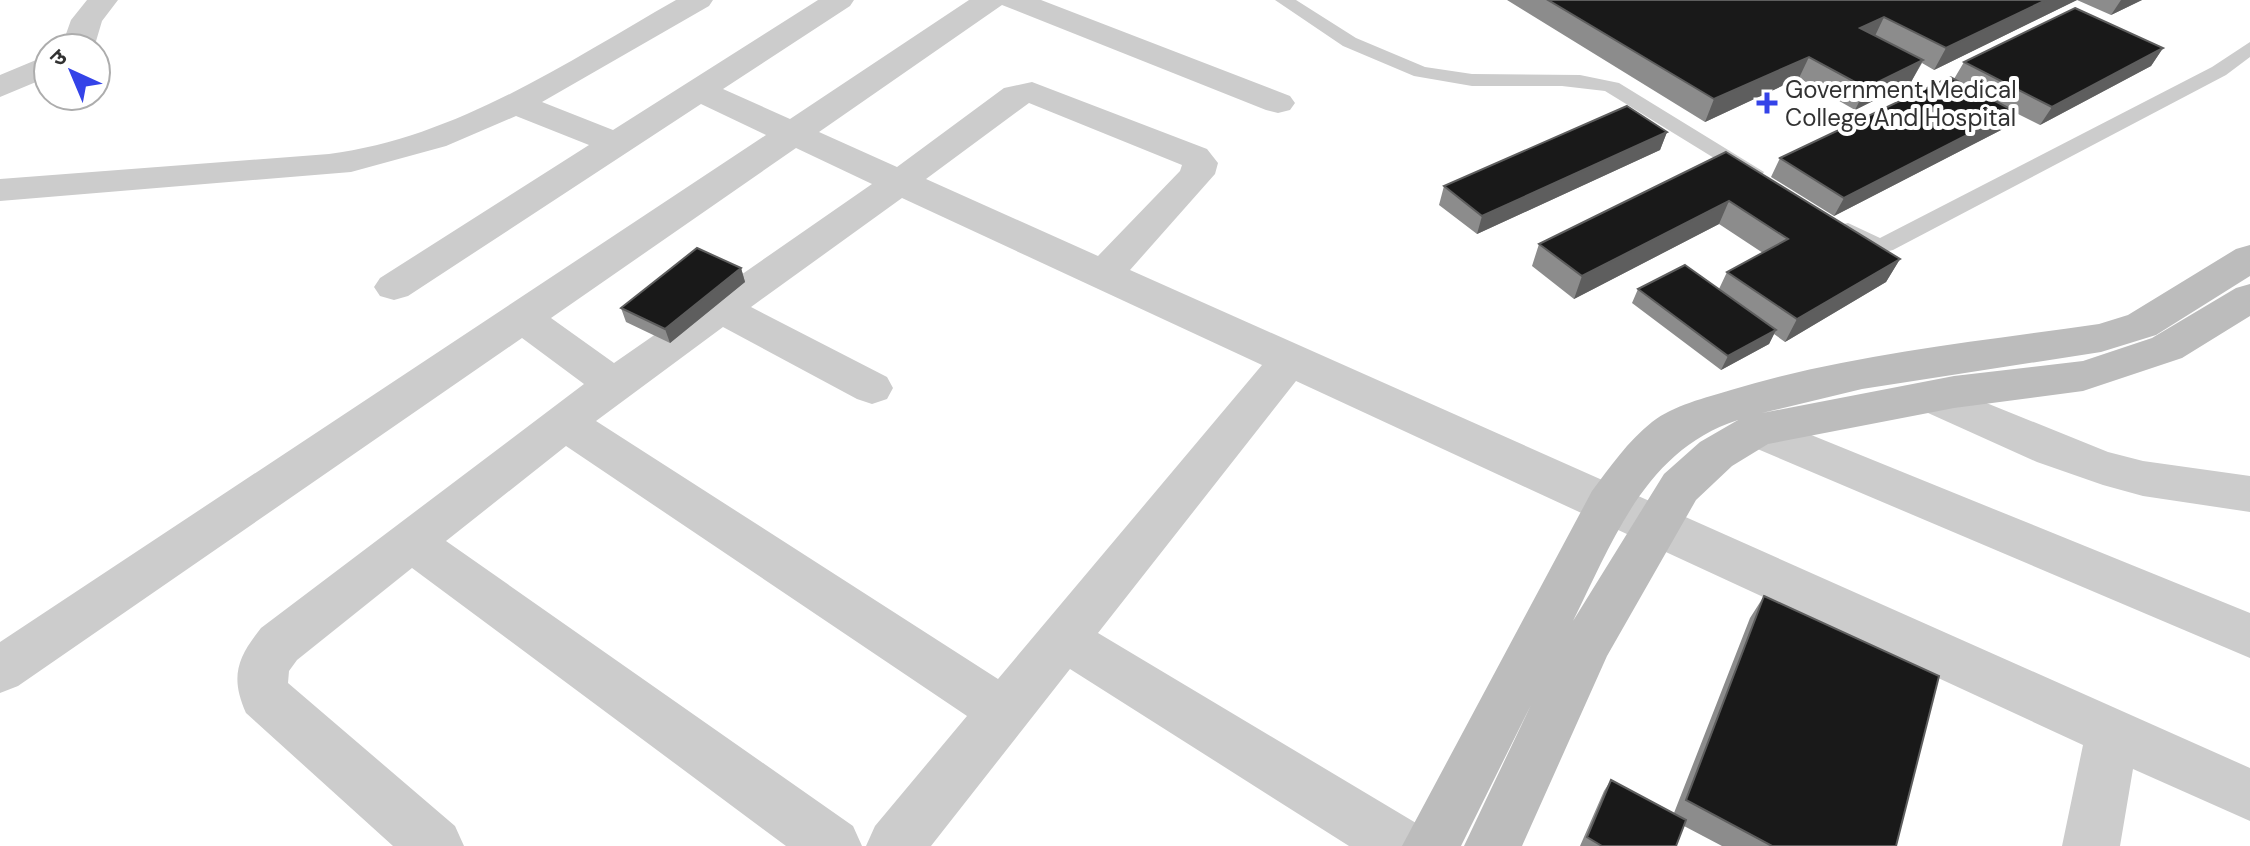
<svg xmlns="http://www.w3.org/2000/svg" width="2250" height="846" font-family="'DM Sans','Noto Sans Devanagari',sans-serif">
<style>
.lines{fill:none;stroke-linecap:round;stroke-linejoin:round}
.lane{fill:#ccc;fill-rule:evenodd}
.street{fill:#ccc;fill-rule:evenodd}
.secondary{fill:#bcbcbc;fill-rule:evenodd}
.wall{fill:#8c8c8c}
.shaded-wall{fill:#5e5e5e}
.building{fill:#191919;stroke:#5e5e5e;stroke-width:2}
.poi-dot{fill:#3443e8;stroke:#fff;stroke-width:3}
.labels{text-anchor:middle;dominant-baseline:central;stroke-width:8;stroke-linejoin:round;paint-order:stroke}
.far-poi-label{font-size:24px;fill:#323232;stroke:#fff;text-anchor:start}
</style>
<rect width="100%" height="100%" fill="#fff"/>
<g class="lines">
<path class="lane" d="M 1275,0 L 1296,0 L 1356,38 L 1425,67 L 1472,74 L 1580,75 L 1619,83 L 1764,172 L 1761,177 L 1745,177 L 1605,91 L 1562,86 L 1472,86 L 1414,76 L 1343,46 Z
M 2250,42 L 2250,57 L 2226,75 L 1893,250 C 1873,255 1849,247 1837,230 L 1840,225 L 1848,223 L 1880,238 L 2212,67 Z"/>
<path class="street" d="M 87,0 L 118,0 L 102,21 L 94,48 L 61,48 L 71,20 Z
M 676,0 L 713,0 L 709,6 L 542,102 L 613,130 L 818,0 L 854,0 L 850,6 L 723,89 L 790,119 L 969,0 L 1041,0 L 1290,96 L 1295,103 L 1290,110 L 1278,113 L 1266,110 L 1002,5 L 819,132 L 897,167 L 1004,88 L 1032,82 L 1207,149 L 1218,163 L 1215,174 L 1130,270 L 2250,768 L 2250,821 L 2133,769 L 2120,846 L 2062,846 L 2083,745 L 1296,381 L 1098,633 L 1421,826 L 1430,846 L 1349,846 L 1070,669 L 931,846 L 866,846 L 875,826 L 967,716 L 566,446 L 446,541 L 853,826 L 862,846 L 786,846 L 412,568 L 297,660 L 289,671 L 288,683 L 455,826 L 464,846 L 393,846 L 246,713 C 230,677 237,658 261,628 L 584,384 L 522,338 L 18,686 L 0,693 L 0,642 L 766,135 L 701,104 L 408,296 L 394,300 L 380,296 L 374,287 L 380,278 L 589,145 L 516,116 L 446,146 L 351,172 L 0,201 L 0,179 L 329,154 C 456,138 567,62 676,0 ZM 1029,103 L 1182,165 L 1180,171 L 1098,256 L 926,179 ZM 796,148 L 872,184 L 614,363 L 551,318 ZM 902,198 L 1262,365 L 998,679 L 596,421 L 723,327 L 857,399 L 872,404 L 887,399 L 893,388 L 887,377 L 751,307 Z
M 48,55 L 48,77 L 0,97 L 0,75 Z
M 1932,381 L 2108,452 L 2143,461 L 2250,476 L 2250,512 L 2143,496 L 2103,485 L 2037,462 L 1917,408 L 1910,397 L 1917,386 Z
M 1757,413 L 2250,613 L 2250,658 L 1741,442 L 1735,430 L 1741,418 Z"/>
<path class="secondary" d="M 2250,245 L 2250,276 L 2156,335 L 2101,352 L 1862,389 L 1762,413 L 1954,376 L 2083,361 L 2152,338 L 2236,288 L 2250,284 L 2250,316 L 2182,358 L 2083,391 L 1954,408 L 1768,444 L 1732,466 L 1696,500 L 1607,656 L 1522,846 L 1464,846 L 1531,705 L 1461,846 L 1402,846 L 1592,491 C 1610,467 1628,441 1652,422 C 1674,405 1705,398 1731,390 C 1850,354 1976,342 2099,324 L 2128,315 L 2236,249 ZM 1738,420 L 1700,442 L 1664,474 L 1573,621 C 1613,541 1645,450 1738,420 Z"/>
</g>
<path class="wall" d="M 1507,0 L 2142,0 L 2111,15 L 2077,0 L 1934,70 L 1922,63 L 1911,82 L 1855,110 L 1799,78 L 1705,122 Z
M 2163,48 L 2151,66 L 2040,125 L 2014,112 L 2003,129 L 1834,216 L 1771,177 L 1780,158 L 1954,79 L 1964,62 Z
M 1667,132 L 1660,150 L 1477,234 L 1439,205 L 1444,186 Z
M 1726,152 L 1900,259 L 1886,282 L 1785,342 L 1774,334 L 1769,344 L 1721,370 L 1632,303 L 1638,289 L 1719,289 L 1727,272 L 1763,253 L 1719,224 L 1574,299 L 1532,266 L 1539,244 Z
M 741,268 L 745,282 L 670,343 L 626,322 L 621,308 Z
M 1764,596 L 1896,846 L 1722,846 L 1684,826 L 1676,846 L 1580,846 L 1604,791 L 1611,780 L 1674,813 L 1750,618 Z"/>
<path class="shaded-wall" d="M 2046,0 L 2077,0 L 1934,70 L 1946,48 Z
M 2121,0 L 2142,0 L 2111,15 Z
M 1884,17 L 1874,38 L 1860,28 Z
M 2163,48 L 2151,66 L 2040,125 L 2052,107 Z
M 1809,57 L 1799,78 L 1705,122 L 1714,99 Z
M 1923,60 L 1911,82 L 1855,110 L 1866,88 Z
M 2014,111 L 2003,129 L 1834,216 L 1844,198 Z
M 1667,132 L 1660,150 L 1477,234 L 1482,216 Z
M 1729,201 L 1719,224 L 1574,299 L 1582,276 Z
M 1900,259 L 1886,282 L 1785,342 L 1797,319 Z
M 741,268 L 745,282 L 670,343 L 665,329 Z
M 1776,330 L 1769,344 L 1721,370 L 1728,356 Z"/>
<path class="building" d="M 1548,0 L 2046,0 L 1946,48 L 1884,17 L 1860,28 L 1923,60 L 1866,88 L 1809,57 L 1714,99 Z
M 2075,8 L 2163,48 L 2052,107 L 1964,62 Z
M 1950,77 L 2014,111 L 1844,198 L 1780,158 Z
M 1627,106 L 1667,132 L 1482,216 L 1444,186 Z
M 1726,152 L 1900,259 L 1797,319 L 1727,272 L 1788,239 L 1729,201 L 1582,276 L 1539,244 Z
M 697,248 L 741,268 L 665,329 L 621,308 Z
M 1685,265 L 1776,330 L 1728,356 L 1638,289 Z
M 1764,596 L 1939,676 L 1896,846 L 1772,846 L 1686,800 Z
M 1611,780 L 1686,820 L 1676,846 L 1602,846 L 1587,837 Z"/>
<path class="poi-dot" d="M1763 91h8v8h8v8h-8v8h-8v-8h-8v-8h8z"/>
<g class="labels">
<g class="far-poi-label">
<text x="1785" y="89">Government Medical<tspan x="1785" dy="28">College And Hospital</tspan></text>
</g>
</g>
<g transform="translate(72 72) rotate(316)"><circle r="38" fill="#ffffff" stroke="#adadad" stroke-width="2"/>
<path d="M0-6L14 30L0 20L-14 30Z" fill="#3443e8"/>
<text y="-12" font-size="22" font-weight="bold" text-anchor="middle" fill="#323232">उ</text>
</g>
</svg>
